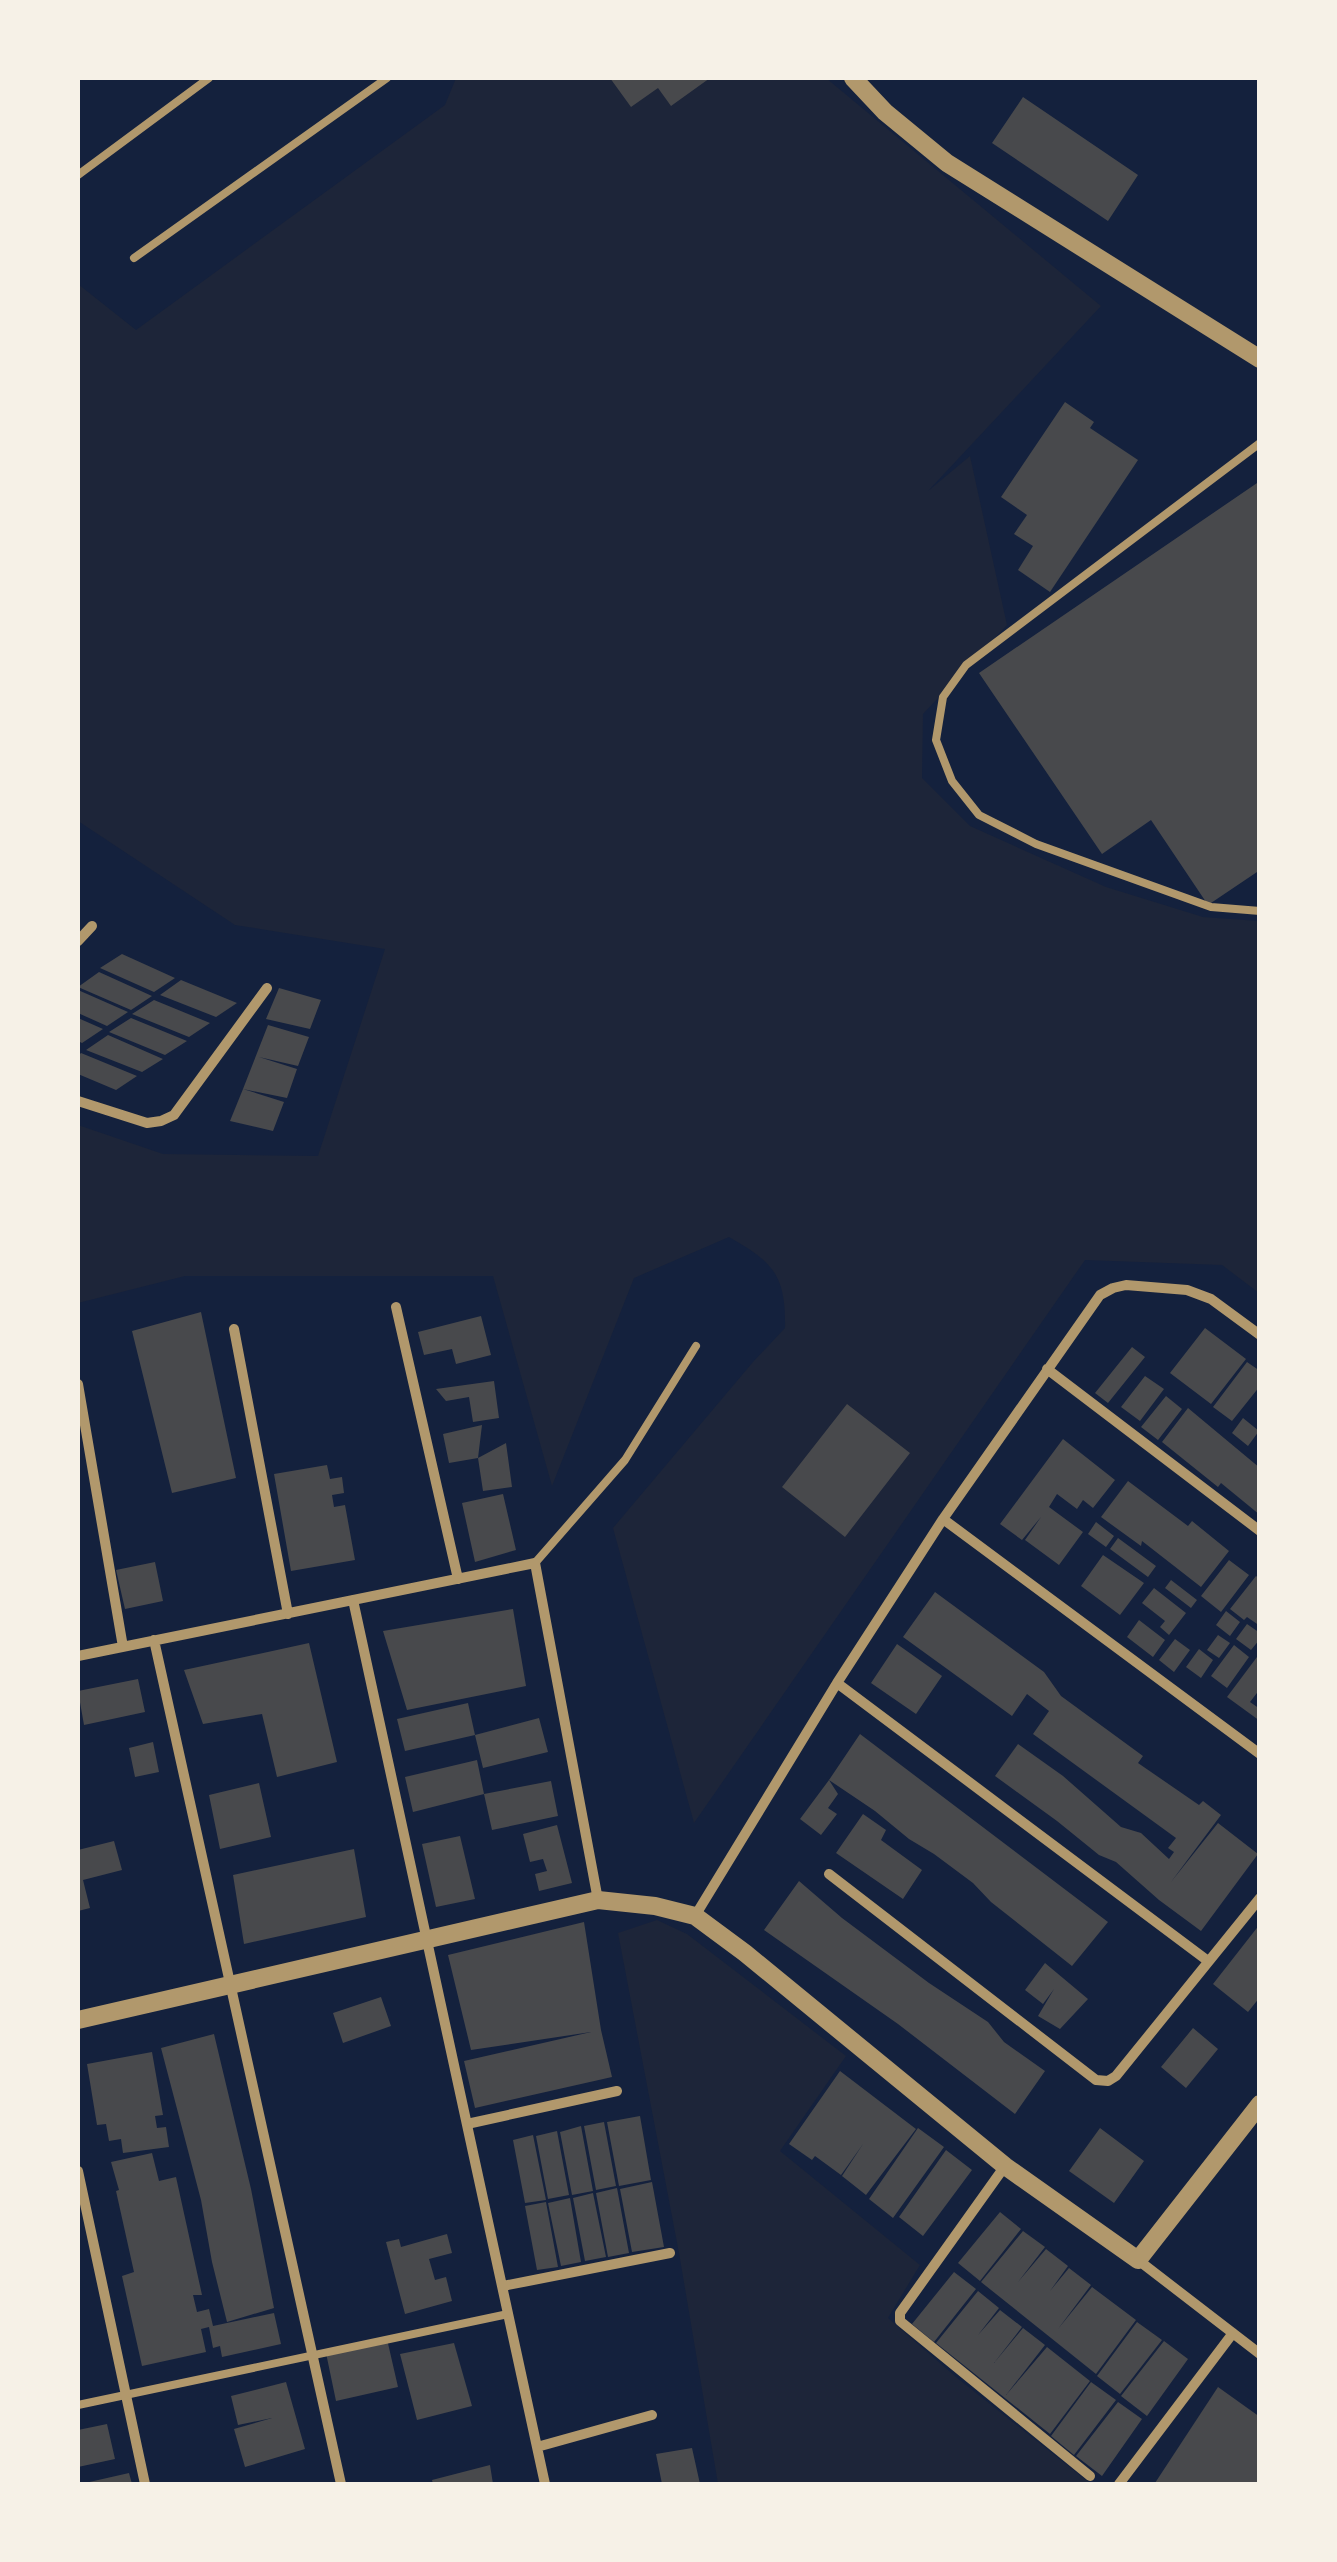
<svg xmlns="http://www.w3.org/2000/svg" width="1337" height="2562" font-family="Figtree,sans-serif">
<style>
.green{fill:#1d2539}
.building{fill:#48494c}
.lines{fill:none;stroke-linecap:round;stroke-linejoin:round}
.service{stroke:#b1986c;stroke-width:8}
.minor{stroke:#b1986c;stroke-width:10}
.tertiary{stroke:#b1986c;stroke-width:18}
</style>
<rect width="100%" height="100%" fill="#14213d"/>
<path class="green" d="M 456,78 L 826,78 L 1101,306 L 928,491 L 970,456 L 1007,625 L 923,714 L 922,778 L 970,826 L 1106,887 L 1203,917 L 1259,921 L 1259,1293 L 1222,1265 L 1085,1260 L 694,1823 L 613,1528 L 753,1362 L 785,1328 C 786,1275 773,1262 729,1237 L 634,1278 L 552,1486 L 493,1276 L 185,1276 L 78,1303 L 78,1125 L 163,1154 L 318,1156 L 385,949 L 235,925 L 78,821 L 78,284 L 136,330 L 445,105 Z
M 657,1920 L 687,1934 L 846,2056 L 780,2151 L 920,2265 L 888,2318 L 956,2377 L 1091,2484 L 718,2484 L 679,2253 L 618,1933 Z"/>
<path class="building" d="M 610,78 L 710,78 L 671,106 L 658,88 L 631,107 Z
M 1023,97 L 1138,175 L 1108,221 L 992,143 Z
M 1065,402 L 1094,422 L 1090,428 L 1138,460 L 1050,592 L 1018,570 L 1033,546 L 1014,534 L 1027,515 L 1001,497 Z
M 1260,481 L 1260,870 L 1208,905 L 1151,820 L 1102,854 L 979,673 Z
M 122,954 L 175,978 L 154,992 L 100,968 Z
M 99,972 L 152,996 L 131,1010 L 78,987 Z
M 181,980 L 237,1003 L 216,1017 L 160,995 Z
M 279,988 L 321,1000 L 310,1029 L 266,1019 Z
M 78,990 L 128,1012 L 107,1026 L 78,1013 Z
M 154,1000 L 210,1023 L 189,1037 L 132,1014 Z
M 78,1018 L 103,1029 L 82,1043 L 78,1041 Z
M 131,1018 L 187,1041 L 165,1055 L 109,1032 Z
M 268,1025 L 309,1037 L 298,1066 L 259,1057 L 297,1069 L 287,1098 L 243,1089 Z
M 108,1035 L 163,1059 L 142,1072 L 86,1050 Z
M 81,1053 L 137,1076 L 116,1090 L 78,1074 L 78,1056 Z
M 243,1089 L 284,1102 L 273,1131 L 230,1121 Z
M 201,1312 L 236,1478 L 172,1493 L 132,1331 Z
M 481,1316 L 491,1355 L 456,1364 L 452,1349 L 424,1355 L 418,1332 Z
M 1205,1328 L 1246,1359 L 1211,1404 L 1170,1373 Z
M 1132,1347 L 1145,1357 L 1108,1403 L 1095,1393 Z
M 1247,1362 L 1260,1371 L 1260,1386 L 1232,1421 L 1213,1407 Z
M 1145,1376 L 1164,1389 L 1140,1421 L 1121,1407 Z
M 494,1381 L 499,1418 L 473,1422 L 469,1397 L 446,1401 L 436,1389 Z
M 1166,1396 L 1182,1409 L 1158,1440 L 1141,1427 Z
M 847,1404 L 910,1453 L 845,1537 L 782,1487 Z
M 1188,1408 L 1260,1468 L 1260,1515 L 1221,1483 L 1218,1487 L 1162,1442 Z
M 1243,1418 L 1259,1431 L 1248,1446 L 1232,1433 Z
M 482,1425 L 478,1458 L 506,1443 L 512,1487 L 483,1491 L 478,1458 L 449,1463 L 443,1434 Z
M 1063,1439 L 1115,1480 L 1093,1508 L 1083,1500 L 1077,1509 L 1057,1494 L 1049,1507 L 1083,1532 L 1059,1565 L 1025,1540 L 1041,1517 L 1022,1540 L 1000,1524 Z
M 327,1465 L 330,1479 L 342,1477 L 344,1493 L 332,1495 L 334,1507 L 345,1505 L 355,1560 L 291,1571 L 274,1474 Z
M 1128,1481 L 1188,1526 L 1192,1521 L 1229,1551 L 1201,1587 L 1142,1541 L 1141,1546 L 1101,1517 Z
M 503,1494 L 516,1550 L 475,1562 L 462,1503 Z
M 1096,1522 L 1114,1536 L 1106,1547 L 1088,1534 Z
M 1118,1538 L 1156,1566 L 1148,1577 L 1110,1549 Z
M 1103,1555 L 1144,1583 L 1120,1615 L 1081,1586 Z
M 1229,1560 L 1249,1575 L 1221,1612 L 1201,1596 Z
M 155,1562 L 163,1601 L 125,1609 L 116,1570 Z
M 1256,1576 L 1260,1579 L 1260,1626 L 1247,1617 L 1244,1620 L 1230,1609 Z
M 1171,1580 L 1197,1600 L 1191,1608 L 1165,1588 Z
M 1154,1588 L 1186,1613 L 1169,1635 L 1160,1627 L 1165,1621 L 1142,1603 Z
M 935,1592 L 1044,1672 L 1061,1696 L 1143,1756 L 1138,1763 L 1199,1805 L 1203,1801 L 1221,1815 L 1171,1882 L 1218,1823 L 1258,1854 L 1201,1931 L 1159,1900 L 1116,1862 L 1099,1855 L 1057,1821 L 995,1776 L 1018,1744 L 1063,1776 L 1121,1827 L 1141,1833 L 1169,1859 L 1174,1852 L 1168,1848 L 1176,1838 L 1033,1734 L 1049,1711 L 1027,1694 L 1012,1716 L 903,1637 Z
M 513,1609 L 526,1686 L 407,1710 L 383,1631 Z
M 1226,1611 L 1240,1622 L 1230,1636 L 1216,1625 Z
M 1139,1620 L 1165,1640 L 1153,1657 L 1127,1637 Z
M 1247,1624 L 1260,1633 L 1260,1639 L 1251,1650 L 1236,1639 Z
M 1218,1635 L 1230,1643 L 1219,1658 L 1207,1650 Z
M 1175,1639 L 1190,1650 L 1174,1672 L 1159,1660 Z
M 309,1643 L 337,1762 L 277,1777 L 262,1714 L 203,1724 L 184,1670 Z
M 897,1644 L 942,1676 L 916,1714 L 871,1683 Z
M 1234,1645 L 1249,1657 L 1227,1688 L 1211,1676 Z
M 1199,1649 L 1213,1660 L 1201,1678 L 1186,1667 Z
M 1260,1653 L 1260,1689 L 1250,1702 L 1260,1709 L 1260,1721 L 1227,1697 Z
M 138,1679 L 145,1712 L 84,1725 L 78,1691 Z
M 468,1703 L 475,1735 L 405,1751 L 397,1719 Z
M 539,1718 L 548,1752 L 483,1768 L 475,1735 Z
M 860,1734 L 1108,1922 L 1072,1966 L 991,1902 L 973,1883 L 934,1854 L 909,1839 L 875,1811 L 829,1780 Z
M 153,1742 L 159,1772 L 135,1777 L 129,1748 Z
M 477,1760 L 484,1794 L 413,1812 L 405,1777 Z
M 829,1780 L 838,1794 L 828,1808 L 837,1814 L 821,1835 L 800,1819 Z
M 551,1781 L 558,1816 L 492,1830 L 484,1794 Z
M 259,1783 L 271,1837 L 220,1849 L 209,1795 Z
M 863,1814 L 886,1830 L 881,1840 L 922,1870 L 903,1899 L 836,1853 Z
M 557,1825 L 572,1883 L 539,1891 L 535,1874 L 547,1871 L 543,1859 L 530,1862 L 523,1834 Z
M 460,1836 L 475,1899 L 436,1907 L 422,1844 Z
M 114,1841 L 122,1870 L 83,1880 L 90,1908 L 78,1911 L 78,1850 Z
M 354,1849 L 366,1917 L 244,1944 L 233,1875 Z
M 799,1881 L 842,1918 L 929,1983 L 988,2022 L 1004,2042 L 1045,2071 L 1015,2114 L 898,2024 L 764,1930 Z
M 584,1922 L 601,2030 L 612,2077 L 475,2108 L 464,2061 L 591,2032 L 471,2050 L 448,1955 Z
M 1260,1924 L 1260,1997 L 1248,2012 L 1213,1984 Z
M 1045,1963 L 1088,1999 L 1060,2029 L 1038,2016 L 1054,1989 L 1043,2004 L 1025,1990 Z
M 381,1997 L 391,2026 L 343,2043 L 333,2013 Z
M 1193,2028 L 1218,2049 L 1186,2088 L 1161,2067 Z
M 214,2034 L 251,2189 L 274,2308 L 227,2322 L 212,2262 L 201,2200 L 161,2048 Z
M 152,2052 L 163,2115 L 155,2116 L 157,2128 L 166,2127 L 169,2147 L 123,2153 L 121,2139 L 109,2141 L 106,2124 L 97,2125 L 87,2064 Z
M 840,2071 L 916,2129 L 866,2195 L 842,2176 L 863,2144 L 841,2175 L 815,2156 L 812,2160 L 789,2144 Z
M 640,2116 L 651,2180 L 619,2186 L 607,2122 Z
M 604,2122 L 616,2186 L 596,2190 L 584,2126 Z
M 581,2126 L 593,2191 L 572,2195 L 560,2132 Z
M 918,2128 L 944,2147 L 893,2218 L 869,2199 Z
M 1100,2128 L 1144,2161 L 1114,2203 L 1069,2171 Z
M 557,2131 L 569,2195 L 548,2199 L 536,2136 Z
M 533,2135 L 546,2200 L 525,2203 L 513,2140 Z
M 946,2150 L 972,2170 L 923,2236 L 899,2217 Z
M 152,2153 L 159,2181 L 176,2177 L 202,2295 L 193,2295 L 197,2312 L 209,2309 L 213,2326 L 274,2313 L 281,2344 L 222,2357 L 220,2346 L 213,2348 L 209,2327 L 201,2329 L 206,2352 L 142,2366 L 122,2276 L 134,2272 L 116,2191 L 119,2190 L 111,2162 Z
M 652,2182 L 664,2247 L 632,2252 L 620,2189 Z
M 617,2188 L 629,2253 L 608,2257 L 596,2193 Z
M 593,2193 L 606,2257 L 585,2261 L 573,2198 Z
M 570,2198 L 581,2262 L 561,2266 L 548,2203 Z
M 546,2202 L 558,2267 L 537,2270 L 525,2206 Z
M 1000,2212 L 1021,2229 L 980,2281 L 958,2263 Z
M 1023,2231 L 1045,2247 L 1018,2282 L 1046,2249 L 1068,2266 L 1050,2291 L 1069,2268 L 1091,2285 L 1058,2329 L 1092,2287 L 1136,2320 L 1096,2374 L 981,2282 Z
M 447,2234 L 452,2253 L 429,2259 L 435,2280 L 446,2277 L 452,2301 L 405,2314 L 386,2242 L 399,2239 L 401,2247 Z
M 954,2272 L 976,2289 L 934,2342 L 912,2324 Z
M 978,2291 L 999,2308 L 978,2335 L 1000,2310 L 1022,2327 L 994,2363 L 1023,2328 L 1045,2345 L 1006,2395 L 1047,2347 L 1090,2381 L 1050,2434 L 936,2343 Z
M 1137,2322 L 1162,2340 L 1120,2394 L 1097,2376 Z
M 387,2339 L 398,2387 L 336,2401 L 326,2353 Z
M 1164,2341 L 1188,2359 L 1147,2416 L 1121,2396 Z
M 454,2343 L 472,2406 L 417,2420 L 400,2354 Z
M 286,2382 L 305,2449 L 245,2467 L 234,2429 L 272,2418 L 238,2425 L 231,2396 Z
M 1091,2382 L 1116,2400 L 1074,2455 L 1051,2436 Z
M 1218,2387 L 1260,2417 L 1260,2484 L 1157,2484 L 1155,2483 Z
M 1118,2402 L 1142,2419 L 1102,2476 L 1076,2456 Z
M 107,2424 L 115,2459 L 78,2467 L 78,2430 Z
M 692,2448 L 700,2484 L 662,2484 L 656,2454 Z
M 490,2465 L 493,2484 L 433,2484 L 432,2480 Z
M 129,2473 L 132,2484 L 85,2484 L 85,2483 Z"/>
<g class="lines">
<path class="service" d="M 78,175 L 209,78
M 134,258 L 387,78
M 1260,443 L 966,665 L 943,697 L 936,740 L 952,781 L 979,815 L 1036,844 L 1211,907 L 1260,911
M 535,1563 L 625,1460 L 696,1346
M 78,2405 L 508,2314"/>
<path class="minor" d="M 78,941 L 92,926
M 78,1101 L 147,1123 L 161,1121 L 174,1115 L 267,988
M 396,1307 L 458,1579
M 234,1329 L 288,1614
M 1047,1369 L 1260,1531
M 78,1384 L 123,1647
M 943,1519 L 1260,1754
M 353,1600 L 545,2484
M 154,1640 L 341,2484
M 78,1656 L 535,1563 L 598,1900
M 837,1683 L 1208,1961
M 829,1874 L 1096,2080 L 1108,2081 L 1116,2076 L 1260,1898
M 695,1916 L 837,1683 L 943,1519 L 1100,1295 L 1113,1288 L 1126,1285 L 1187,1290 L 1211,1299 L 1260,1335
M 467,2124 L 617,2091
M 1005,2166 L 900,2313 L 900,2321 L 1090,2476
M 78,2171 L 145,2484
M 1138,2260 L 1260,2354
M 503,2286 L 670,2253
M 537,2447 L 652,2415
M 1119,2484 L 1233,2333"/>
<path class="tertiary" d="M 853,78 L 885,112 L 947,163 L 1260,359
M 78,2020 L 598,1900 L 655,1906 L 695,1916 L 745,1953 L 1005,2166 L 1138,2260 L 1260,2104"/>
</g>
<rect width="1337" height="2562" fill="none" stroke="#f6f1e7" stroke-width="160"/>
</svg>
